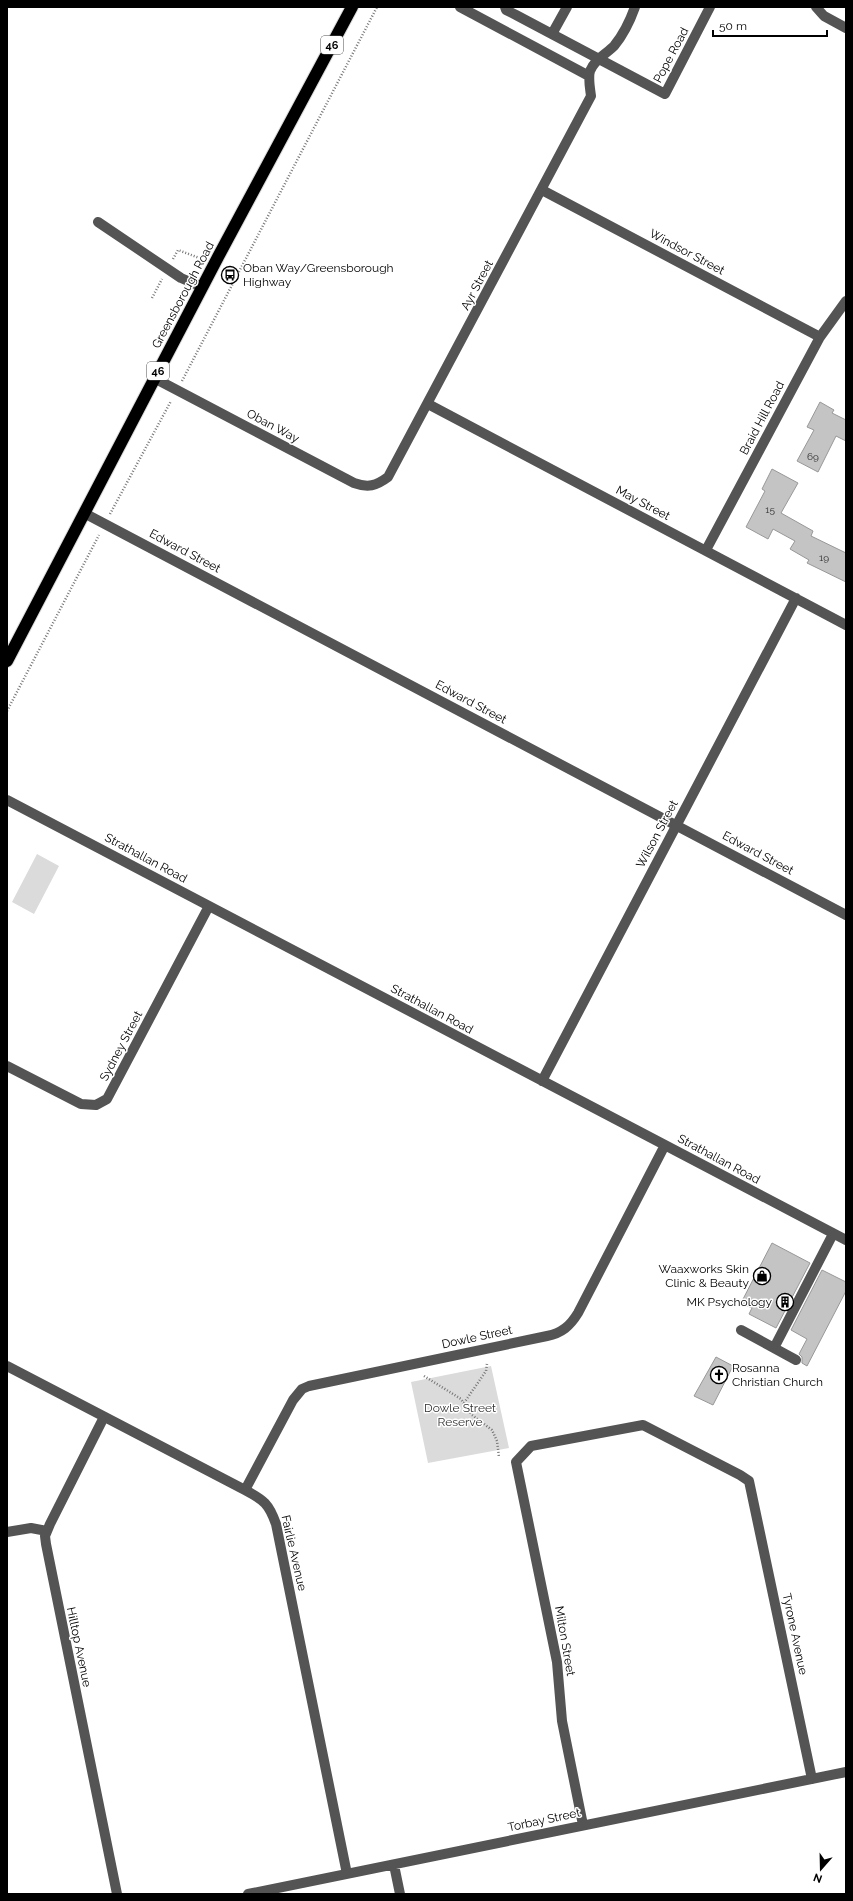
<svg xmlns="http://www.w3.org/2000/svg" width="853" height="1901" font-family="Raleway,sans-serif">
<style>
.green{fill:#dbdbdb}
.building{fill:#c4c4c4;stroke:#989898}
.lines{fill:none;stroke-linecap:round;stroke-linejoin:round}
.highway-casing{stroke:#dbdbdb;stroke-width:14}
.path{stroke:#767676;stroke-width:2.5;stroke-dasharray:1 2;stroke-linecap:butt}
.minor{stroke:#545454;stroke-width:10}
.highway{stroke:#000;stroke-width:12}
.labels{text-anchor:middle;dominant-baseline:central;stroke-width:3;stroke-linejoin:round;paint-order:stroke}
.number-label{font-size:10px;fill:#313131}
.shield{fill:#fff;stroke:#4c4c4c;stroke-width:1}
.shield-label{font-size:11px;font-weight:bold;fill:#000}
.street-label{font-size:12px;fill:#000;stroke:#fff}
.poi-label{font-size:12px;fill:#000;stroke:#fff;text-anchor:start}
.park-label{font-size:12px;fill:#323232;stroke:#fff}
</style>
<rect width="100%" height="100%" fill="#fff"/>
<path class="green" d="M 37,854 L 59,866 L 34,914 L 12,902 Z
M 491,1366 L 509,1448 L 428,1463 L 411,1382 Z"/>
<path class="building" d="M 820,402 L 834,410 L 832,413 L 846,420 L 846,441 L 836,436 L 818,472 L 797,461 L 814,430 L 807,427 Z
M 772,469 L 798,483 L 781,513 L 813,531 L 811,536 L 846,553 L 846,582 L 807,563 L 809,560 L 790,549 L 795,541 L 773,529 L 768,539 L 746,527 L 765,491 L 762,489 Z
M 772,1243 L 810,1263 L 776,1328 L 749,1314 L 752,1308 L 741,1303 Z
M 822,1270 L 846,1282 L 846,1291 L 807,1366 L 802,1363 L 802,1357 L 799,1354 L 807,1339 L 791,1330 Z
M 716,1357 L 733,1366 L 713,1405 L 694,1396 Z"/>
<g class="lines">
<g class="highway-casing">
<path id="highway" d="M 7,661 L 218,257 L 352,7"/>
</g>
<path class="path" d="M 173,259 L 178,250 L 202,259
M 225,270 L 237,275
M 152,298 L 162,279
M 182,381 L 377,7
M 110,514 L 171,401
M 7,711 L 99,535
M 424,1376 L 461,1399 L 472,1415 L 492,1430 L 497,1441 L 499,1457
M 464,1403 L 486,1371 L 487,1364"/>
<path class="minor" d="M 460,7 L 589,76
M 505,7 L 506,10 L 516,15 L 665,94 L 710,7
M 816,7 L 824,16 L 846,28
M 552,34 L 567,7
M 542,190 L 820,337
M 98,222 L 181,278 L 202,287
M 154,378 L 354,483 C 368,488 376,486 388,477 L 591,96 C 590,88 588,78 590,71 C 594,60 606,54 614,46 C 624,34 630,21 635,7
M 428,404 L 846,625
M 84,513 L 846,915
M 706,550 L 820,337 L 846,301
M 7,800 L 846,1240
M 7,1066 L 81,1104 L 96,1105 L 107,1099 L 209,906
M 542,1081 L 796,598
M 741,1330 L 796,1360
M 774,1348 L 833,1234
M 7,1366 L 245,1490 C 264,1500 269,1504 276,1524 L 347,1874
M 104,1417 L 50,1524 L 45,1536 L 46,1544 L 117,1894
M 245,1490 L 293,1400 L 302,1389 L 309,1386 L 547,1336 C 562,1333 570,1326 578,1313 L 665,1145
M 7,1532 L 31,1528 L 47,1531
M 583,1825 L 562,1721 L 557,1662 L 516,1462 L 531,1446 L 643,1425 L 740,1475 L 749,1481 L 812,1779
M 394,1865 L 400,1894
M 248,1894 L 846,1772"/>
<use href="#highway" class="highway"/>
</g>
<defs>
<g id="bus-ring" transform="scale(0.9)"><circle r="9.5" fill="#fff" stroke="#000" stroke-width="1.5"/><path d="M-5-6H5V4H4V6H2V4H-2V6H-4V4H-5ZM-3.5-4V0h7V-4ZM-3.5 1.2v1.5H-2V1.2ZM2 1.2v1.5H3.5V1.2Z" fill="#000"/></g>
<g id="shop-ring" transform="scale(0.9)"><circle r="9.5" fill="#fff" stroke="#000" stroke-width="1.5"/><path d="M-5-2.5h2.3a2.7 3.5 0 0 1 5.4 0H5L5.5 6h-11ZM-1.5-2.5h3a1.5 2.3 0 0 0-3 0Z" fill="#000"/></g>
<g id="building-ring" transform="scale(0.9)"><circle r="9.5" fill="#fff" stroke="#000" stroke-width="1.5"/><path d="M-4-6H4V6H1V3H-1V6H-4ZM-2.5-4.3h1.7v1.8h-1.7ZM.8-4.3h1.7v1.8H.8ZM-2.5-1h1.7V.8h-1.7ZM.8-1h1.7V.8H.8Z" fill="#000"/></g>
<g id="church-ring" transform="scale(0.9)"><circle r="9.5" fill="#fff" stroke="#000" stroke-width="1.5"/><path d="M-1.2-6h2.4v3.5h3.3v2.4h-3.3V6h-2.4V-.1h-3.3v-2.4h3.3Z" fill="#000"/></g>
</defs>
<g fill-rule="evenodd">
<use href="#bus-ring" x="230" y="275"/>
<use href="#shop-ring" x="762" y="1276"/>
<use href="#building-ring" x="785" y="1302"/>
<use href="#church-ring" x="719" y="1375"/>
</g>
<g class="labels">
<g class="number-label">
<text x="813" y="456">69</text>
<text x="770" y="509">15</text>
<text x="824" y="557">19</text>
</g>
<g class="shield">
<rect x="321" y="36" width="22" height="18" rx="3"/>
<rect x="147" y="362" width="22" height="18" rx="3"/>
</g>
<g class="shield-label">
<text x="332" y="45">46</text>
<text x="158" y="371">46</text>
</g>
<g class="street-label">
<text transform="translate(671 55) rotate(-62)">Pope Road</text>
<text transform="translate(687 252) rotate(28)">Windsor Street</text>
<text transform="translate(477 285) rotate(-62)">Ayr Street</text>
<text transform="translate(183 295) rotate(-62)">Greensborough Road</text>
<text transform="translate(762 418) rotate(-62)">Braid Hill Road</text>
<text transform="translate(273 426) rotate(28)">Oban Way</text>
<text transform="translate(643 503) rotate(28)">May Street</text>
<text transform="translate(185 551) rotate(28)">Edward Street</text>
<text transform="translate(471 702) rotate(28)">Edward Street</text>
<text transform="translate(657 834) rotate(-62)">Wilson Street</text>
<text transform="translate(758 853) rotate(28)">Edward Street</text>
<text transform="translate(146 858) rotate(28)">Strathallan Road</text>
<text transform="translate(432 1009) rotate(28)">Strathallan Road</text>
<text transform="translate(121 1046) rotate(-62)">Sydney Street</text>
<text transform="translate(719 1159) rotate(28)">Strathallan Road</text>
<text transform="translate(477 1337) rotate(-12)">Dowle Street</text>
<text transform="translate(294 1553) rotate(77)">Fairlie Avenue</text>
<text transform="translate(795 1634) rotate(78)">Tyrone Avenue</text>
<text transform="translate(565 1641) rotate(80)">Milton Street</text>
<text transform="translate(79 1647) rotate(78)">Hilltop Avenue</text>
<text transform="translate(544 1820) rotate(-12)">Torbay Street</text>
</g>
<g class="poi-label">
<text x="243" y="268">Oban Way/Greensborough<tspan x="243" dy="14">Highway</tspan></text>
<text x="749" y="1269" text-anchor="end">Waaxworks Skin<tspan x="749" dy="14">Clinic &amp; Beauty</tspan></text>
<text x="772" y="1302" text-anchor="end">MK Psychology</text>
<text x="732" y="1368">Rosanna<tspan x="732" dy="14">Christian Church</tspan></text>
</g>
<g class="park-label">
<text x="460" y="1408">Dowle Street<tspan x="460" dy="14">Reserve</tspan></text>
</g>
</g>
<rect width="853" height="1901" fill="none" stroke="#000000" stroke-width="16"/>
<g transform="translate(821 1869) rotate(200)" stroke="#ffffff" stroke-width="3" paint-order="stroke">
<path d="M0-3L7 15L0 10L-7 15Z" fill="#000000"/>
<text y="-6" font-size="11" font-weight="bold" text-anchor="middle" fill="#000000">N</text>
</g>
<path d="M713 30v6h114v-6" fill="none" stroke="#000000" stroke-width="2"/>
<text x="719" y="30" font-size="12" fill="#000000" stroke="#ffffff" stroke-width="3" paint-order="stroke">50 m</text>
</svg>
